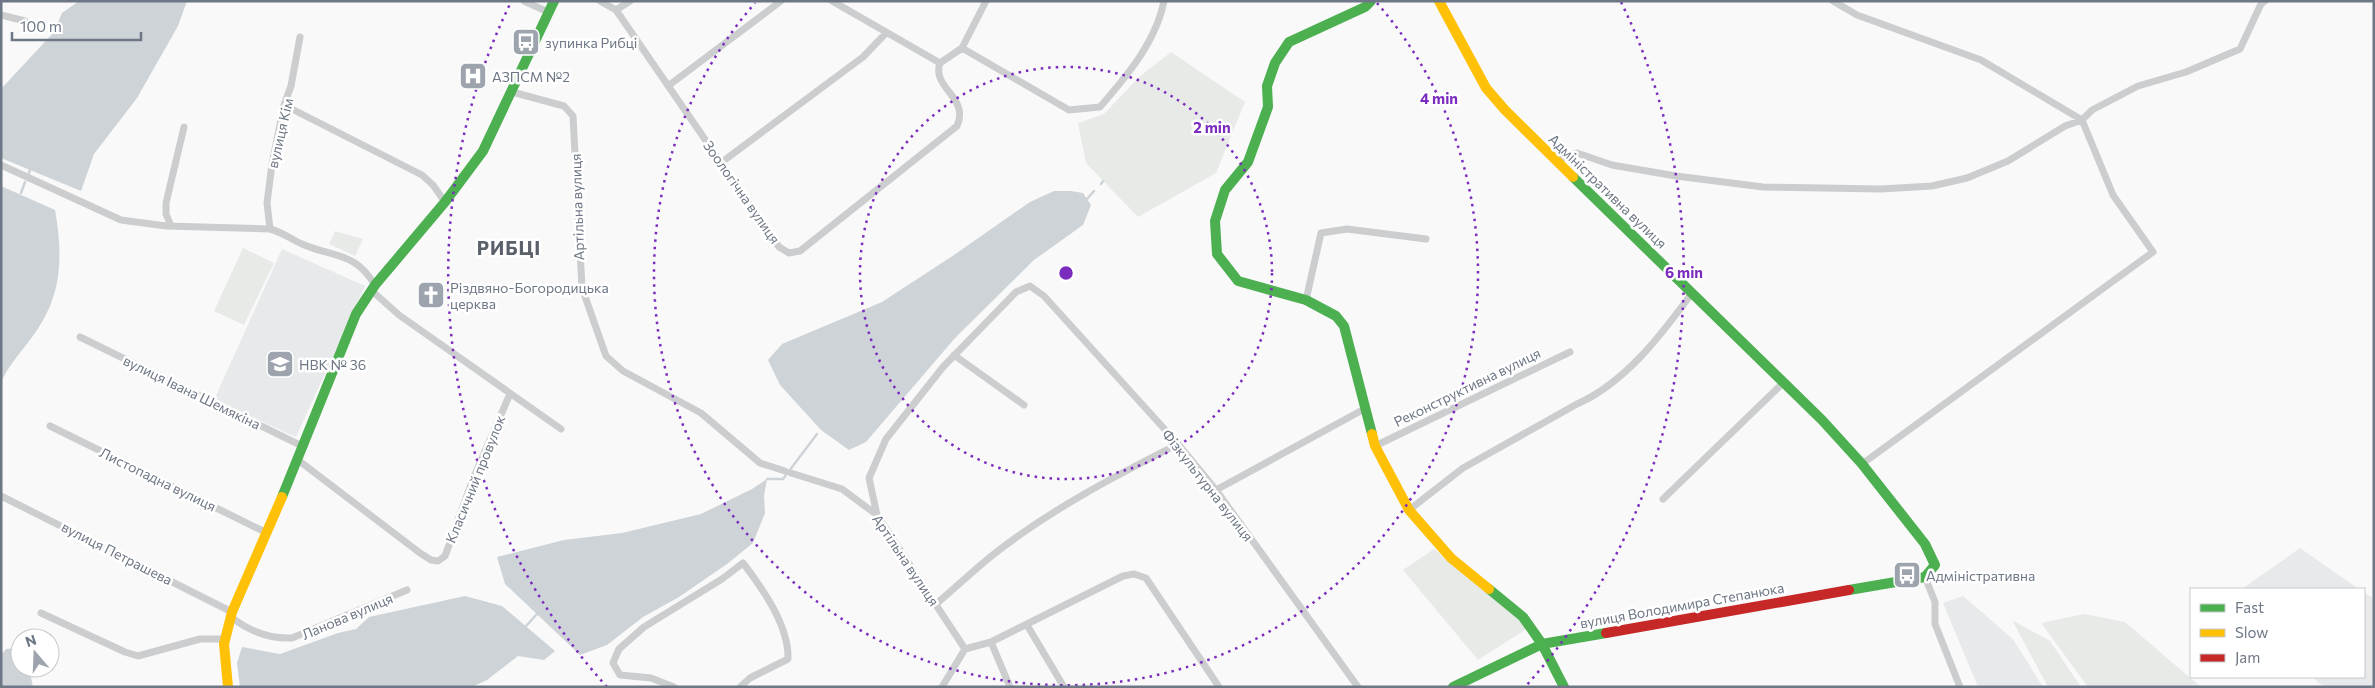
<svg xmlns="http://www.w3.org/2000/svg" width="2375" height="688" font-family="Commissioner,sans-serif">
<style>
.built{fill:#e7e9ea}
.green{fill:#e7eae7}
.water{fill:#ced3d7}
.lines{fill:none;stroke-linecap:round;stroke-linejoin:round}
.stream{stroke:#ced3d7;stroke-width:2.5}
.street{stroke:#cccdce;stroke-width:7}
.fast{stroke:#4caf50;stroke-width:10}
.slow{stroke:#ffc107;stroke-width:10}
.jam{stroke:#c62828;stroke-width:10}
.ring{fill:none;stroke:#7b2cbf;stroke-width:2.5;stroke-dasharray:2.5 5}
.labels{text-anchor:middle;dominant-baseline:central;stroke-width:5;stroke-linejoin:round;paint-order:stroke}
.poi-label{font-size:14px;fill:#6d7785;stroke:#fff;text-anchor:start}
.street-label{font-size:14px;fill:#6d7785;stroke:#fff}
.district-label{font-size:19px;font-weight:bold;letter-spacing:1px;fill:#5a616b;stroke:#fff}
.centre{fill:#7b2cbf;stroke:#fff;stroke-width:2.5}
.ring-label{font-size:15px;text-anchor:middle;font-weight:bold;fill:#7b2cbf;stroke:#fff;stroke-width:5;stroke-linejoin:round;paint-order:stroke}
</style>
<rect width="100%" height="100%" fill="#f9f9f9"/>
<path class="built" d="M 282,249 L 365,286 L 296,437 L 214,400 Z
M 2300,548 L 2359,589 L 2242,589 Z
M 2364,592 L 2374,599 L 2374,687 L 2324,687 L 2312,677 L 2364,677 Z
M 1963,596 L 2013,639 L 2043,687 L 1978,687 L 1943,603 Z"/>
<path class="green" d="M 1171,52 L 1245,102 L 1216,173 L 1138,217 L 1086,163 L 1078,123 L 1104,114 L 1139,77 Z
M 335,231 L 363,239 L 355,256 L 329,244 Z
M 243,248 L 274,263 L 244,325 L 214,311 Z
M 1434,549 L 1528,628 L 1478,660 L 1403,570 Z
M 2084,614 L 2125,622 L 2201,687 L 2088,687 L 2041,623 Z
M 2012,620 L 2050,641 L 2081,687 L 2048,687 Z"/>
<path class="water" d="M 79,1 L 187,1 L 178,26 L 137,98 L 94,154 L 81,191 L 1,158 L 1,89 L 54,32 L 62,13 Z
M 1,186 L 55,210 C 62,249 63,287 42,322 C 30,343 11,360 1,382 Z
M 1054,191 L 1071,191 L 1083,193 L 1091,205 L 1083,225 L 1034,260 L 955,338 L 866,442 L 849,450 L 821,430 L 780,385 L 768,360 L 782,344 L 882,302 L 954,255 L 1030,202 Z
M 767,479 L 764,496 L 765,513 L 753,543 L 727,564 L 679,597 L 643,617 L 607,645 L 580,655 L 505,584 L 497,557 L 564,540 L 622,533 L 701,514 L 752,489 Z
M 465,596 L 502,606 L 555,651 L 544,660 L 518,656 L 487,680 L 472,687 L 240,687 L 237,663 L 242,647 L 280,654 L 338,633 L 356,629 L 369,617 Z
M 16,648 L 20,650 L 20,668 L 29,668 L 33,687 L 1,687 L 1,655 L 6,649 Z"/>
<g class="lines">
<path class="stream" d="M 29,173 L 30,170
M 1101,184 L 1103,181
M 21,193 L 25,182
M 1087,199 L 1094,191
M 767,479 L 783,479 L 817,434
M 526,626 L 537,614"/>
<path class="street" d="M 524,1 L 548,12
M 600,1 L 616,10 L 779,247 L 789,253 L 800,251 L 957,126 C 970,97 931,88 940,63
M 832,1 L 940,63
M 1833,1 L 1857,15 L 1981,60 L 2082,120 L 2113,195 L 2153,252 L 1862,464
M 616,10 L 630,1
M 1,15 L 25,21
M 962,48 L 1069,110 L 1100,107 C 1126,77 1156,42 1164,1
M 940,63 L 962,48 L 986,1
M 668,86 L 781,1
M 512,92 L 564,106 L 573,116 L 582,288 L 606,356 L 623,371 L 701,413 L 760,463 L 785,471
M 284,105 L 422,175 L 433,185 L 445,202
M 1557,160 L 1577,153 L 1612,165 L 1676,176 L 1763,187 L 1881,189 L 1932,186 L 1967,178 L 2008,161 L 2065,126 L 2082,120 L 2092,110 L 2138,86 L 2186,72 L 2240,49 L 2261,4 L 2265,1
M 722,162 L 863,57 L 886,33
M 1,165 L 121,220 L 166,226 L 270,229 C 282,232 291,239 302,244 C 334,258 354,251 375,285
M 171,226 L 166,214 L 166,203 L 184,127
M 270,229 L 267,203 L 272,164 L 284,105 L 291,86 L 300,37
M 371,290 L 399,315 L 561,429
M 1306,300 L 1321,233 L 1347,229 L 1426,239
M 80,337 L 304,447
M 954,355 L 1024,405
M 50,426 L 267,533
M 1375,446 L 1570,352
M 298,460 L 420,553 L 431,560 L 438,561 L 445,556 L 473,479 L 510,394
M 791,473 L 842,489 L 877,515 L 965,649 L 942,687
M 1216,490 L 1366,408
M 1,496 L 232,612
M 1663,499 L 1783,383
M 1409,510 L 1463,468 L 1577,404 C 1625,383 1662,334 1692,293
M 877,515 L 869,478 L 886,439 L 943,367 L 1016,292 L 1030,286 L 1044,296 L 1178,444 L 1216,490 L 1358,687
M 1925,577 L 1935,602 L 1935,624 L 1960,687
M 936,604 C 955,588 974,570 994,554 C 1050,510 1115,476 1178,444
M 41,613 L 125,652 L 138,656 L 200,639 L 224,639
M 231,617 C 249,631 270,639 292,638 L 407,590
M 1027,625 L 1064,687
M 991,642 L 1010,687
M 965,649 L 991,642 L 1123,576 L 1134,574 L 1146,578 L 1219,687
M 674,687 L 651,678 L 620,675 L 613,663 L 619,649 L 644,627 L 722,579 L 743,563 C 763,589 789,626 788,659 L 750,678 L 740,687"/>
<path class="fast" d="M 1371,1 L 1365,7 L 1289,42 L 1275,63 L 1267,86 L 1268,107 L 1248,162 L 1225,190 L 1215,221 L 1217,254 L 1238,281 L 1306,300 L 1336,316 L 1344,326 L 1372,434
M 1573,177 L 1822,420 L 1862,464 L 1925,544 L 1935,565 L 1925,577 L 1849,590
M 282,497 L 356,314 L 375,285 L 445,202 L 483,151 L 554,1
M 1489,589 L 1523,617 L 1542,644 L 1564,687
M 1453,687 L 1542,644 L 1606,633"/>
<path class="slow" d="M 1439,1 L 1486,88 L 1505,110 L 1573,177
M 1372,434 L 1375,446 L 1409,510 L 1451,558 L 1489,589
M 228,687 L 224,644 L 232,612 L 282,497"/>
<path class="jam" d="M 1606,633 L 1849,590"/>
</g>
<g class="ring">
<circle cx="1066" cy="273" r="206"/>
<path d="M1377 3A412 412 0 1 1 755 3"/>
<path d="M607 687A618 618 0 0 1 511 2M1621 2A618 618 0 0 1 1525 687"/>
</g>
<defs>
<g id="bus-square" transform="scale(1.4375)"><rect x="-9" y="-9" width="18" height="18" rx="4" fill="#9ea4ae" stroke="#fff"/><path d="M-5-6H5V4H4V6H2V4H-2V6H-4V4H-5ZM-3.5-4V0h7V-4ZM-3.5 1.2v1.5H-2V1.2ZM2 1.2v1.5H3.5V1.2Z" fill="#fff"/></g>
<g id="hospital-square" transform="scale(1.4375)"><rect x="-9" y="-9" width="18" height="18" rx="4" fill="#9ea4ae" stroke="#fff"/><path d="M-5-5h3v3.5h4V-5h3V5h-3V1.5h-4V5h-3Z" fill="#fff"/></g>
<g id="church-square" transform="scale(1.4375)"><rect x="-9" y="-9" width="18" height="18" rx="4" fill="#9ea4ae" stroke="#fff"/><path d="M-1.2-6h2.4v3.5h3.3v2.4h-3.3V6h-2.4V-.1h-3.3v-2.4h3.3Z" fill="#fff"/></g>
<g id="school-square" transform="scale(1.4375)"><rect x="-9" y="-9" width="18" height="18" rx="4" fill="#9ea4ae" stroke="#fff"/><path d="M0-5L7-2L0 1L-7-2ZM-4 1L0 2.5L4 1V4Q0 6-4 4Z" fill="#fff"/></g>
</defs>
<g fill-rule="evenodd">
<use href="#bus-square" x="526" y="42"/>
<use href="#hospital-square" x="473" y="76"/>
<use href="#church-square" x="431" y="295"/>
<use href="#school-square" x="280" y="364"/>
<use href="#bus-square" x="1907" y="575"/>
</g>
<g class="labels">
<g class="poi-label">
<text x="545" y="42">зупинка Рибці</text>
<text x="492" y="76">АЗПСМ №2</text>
<text x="450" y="287">Різдвяно-Богородицька<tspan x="450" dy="16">церква</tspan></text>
<text x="299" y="364">НВК № 36</text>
<text x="1926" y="575">Адміністративна</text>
</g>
<g class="street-label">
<text transform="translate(280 133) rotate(-77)">вулиця Кім</text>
<text transform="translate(1608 191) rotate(44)">Адміністративна вулиця</text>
<text transform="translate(742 192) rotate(55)">Зоологічна вулиця</text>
<text transform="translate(577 207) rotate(-92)">Артільна вулиця</text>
<text transform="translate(1467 387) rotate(-26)">Реконструктивна вулиця</text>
<text transform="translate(192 392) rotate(26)">вулиця Івана Шемякіна</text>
<text transform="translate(158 479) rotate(26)">Листопадна вулиця</text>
<text transform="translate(475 479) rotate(-68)">Класичний провулок</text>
<text transform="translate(1208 485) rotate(52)">Фізкультурна вулиця</text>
<text transform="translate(117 553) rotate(27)">вулиця Петрашева</text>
<text transform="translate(906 560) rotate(56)">Артільна вулиця</text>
<text transform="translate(1682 605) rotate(-10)">вулиця Володимира Степанюка</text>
<text transform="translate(347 616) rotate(-23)">Ланова вулиця</text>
</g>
<g class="district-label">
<text x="509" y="247">РИБЦІ</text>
</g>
</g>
<circle cx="1066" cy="273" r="8" class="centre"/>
<g class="ring-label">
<text x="1439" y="104">4 min</text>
<text x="1212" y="133">2 min</text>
<text x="1684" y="278">6 min</text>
</g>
<rect width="2375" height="688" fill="none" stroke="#6d7785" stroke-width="5"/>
<rect x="2190" y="588" width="175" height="90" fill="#ffffff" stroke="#c5c9ce"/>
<rect x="2200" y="604" width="25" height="8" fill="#4caf50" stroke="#c5c9ce"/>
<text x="2235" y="613" font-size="15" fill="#6d7785">Fast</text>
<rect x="2200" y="629" width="25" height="8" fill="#ffc107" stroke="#c5c9ce"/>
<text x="2235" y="638" font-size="15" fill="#6d7785">Slow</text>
<rect x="2200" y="654" width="25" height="8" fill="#c62828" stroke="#c5c9ce"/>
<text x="2235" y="663" font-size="15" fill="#6d7785">Jam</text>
<g transform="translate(35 653) rotate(341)"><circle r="24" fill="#ffffff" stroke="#c5c9ce"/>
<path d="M0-4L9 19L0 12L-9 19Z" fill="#9ea4ae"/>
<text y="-8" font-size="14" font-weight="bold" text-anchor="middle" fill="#6d7785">N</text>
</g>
<path d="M12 32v8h129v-8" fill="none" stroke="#6d7785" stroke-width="2.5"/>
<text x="20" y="32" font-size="15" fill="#6d7785" stroke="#ffffff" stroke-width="4" paint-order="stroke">100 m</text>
</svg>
